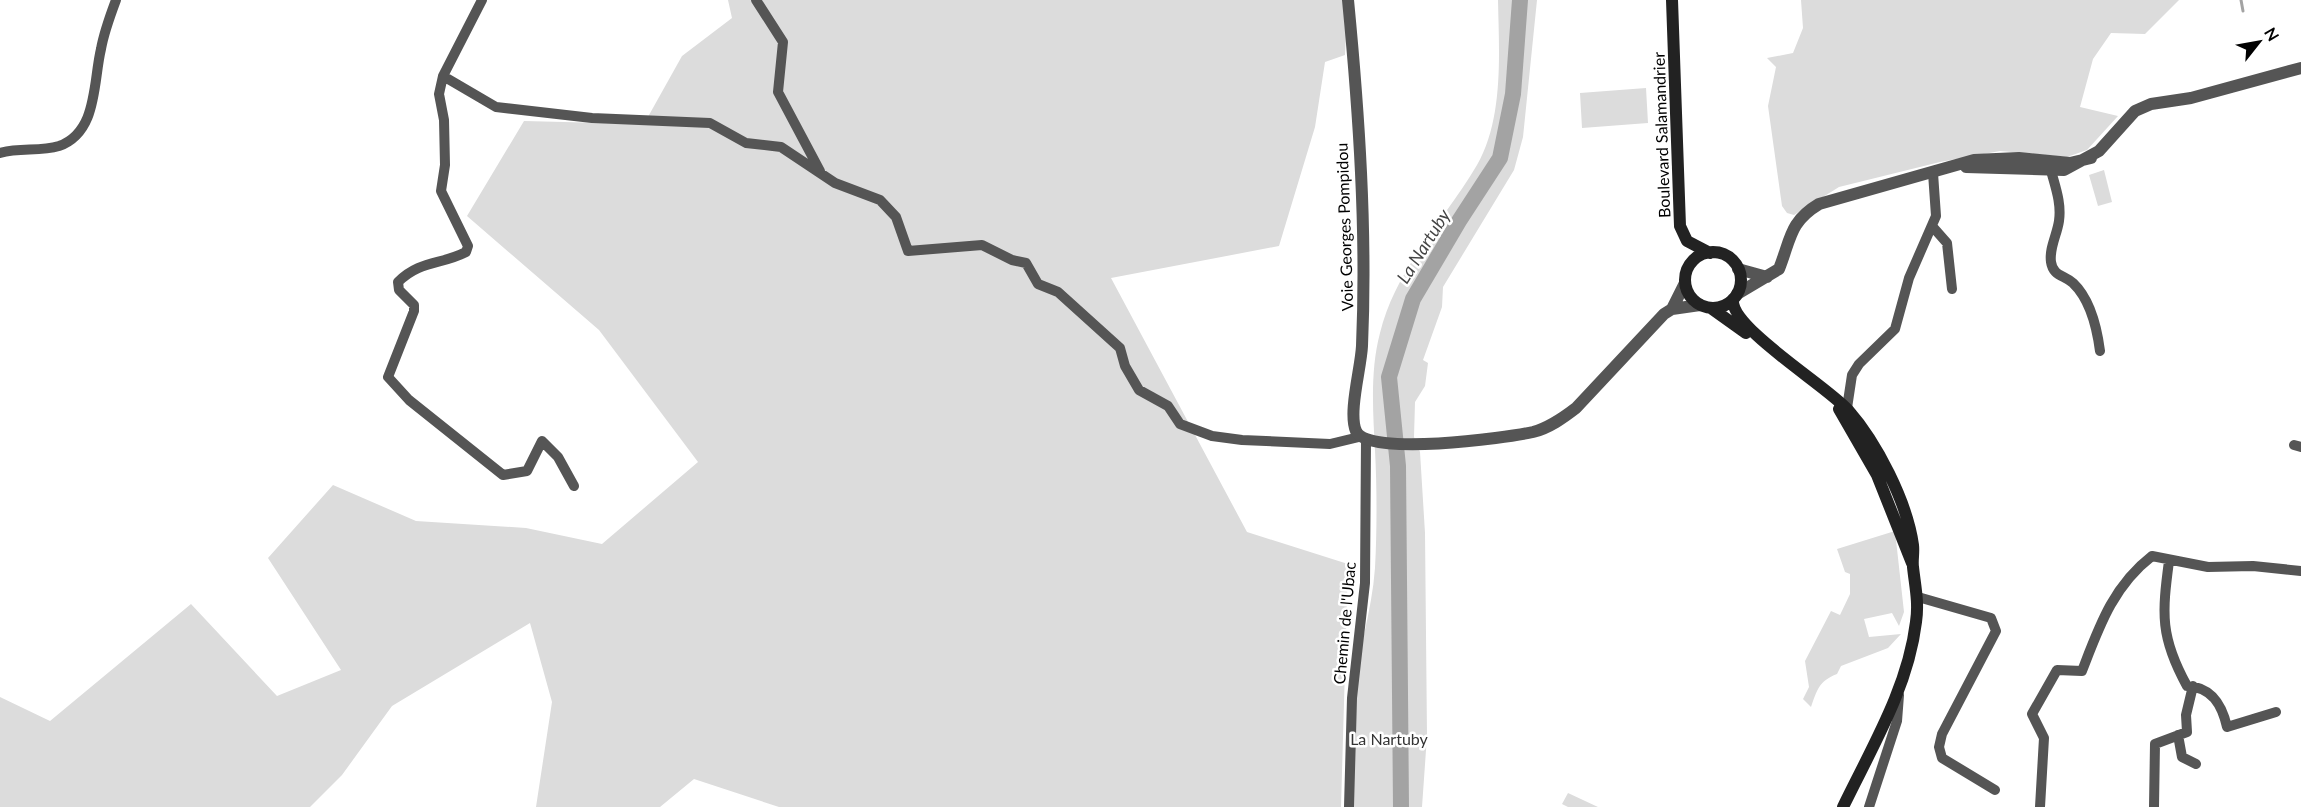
<svg xmlns="http://www.w3.org/2000/svg" width="2301" height="807" font-family="Lato,sans-serif">
<style>
.green{fill:#dcdcdc}
.lines{fill:none;stroke-linecap:round;stroke-linejoin:round}
.stream{stroke:#a3a3a3;stroke-width:3}
.river{stroke:#a3a3a3;stroke-width:16}
.minor{stroke:#555;stroke-width:10}
.tertiary{stroke:#555;stroke-width:12}
.secondary{stroke:#222;stroke-width:12}
.labels{text-anchor:middle;dominant-baseline:central;stroke-width:5;stroke-linejoin:round;paint-order:stroke}
.street-label{font-size:16px;fill:#000;stroke:#fff}
.park-label{font-size:16px;fill:#333;stroke:#fff}
.water-label{font-size:18px;font-style:italic;fill:#444;stroke:#fff}
</style>
<rect width="100%" height="100%" fill="#fff"/>
<path class="green" d="M 728,0 L 1343,0 L 1346,34 L 1345,55 L 1325,62 L 1315,127 L 1279,246 L 1111,278 L 1247,532 L 1348,564 L 1341,807 L 779,807 L 694,779 L 660,807 L 536,807 L 552,702 L 530,623 L 392,706 L 342,775 L 310,807 L 0,807 L 0,697 L 50,721 L 191,604 L 277,696 L 341,670 L 268,558 L 333,485 L 416,521 L 526,528 L 602,544 L 698,462 L 599,330 L 467,216 L 524,121 L 644,124 L 682,56 L 732,18 Z
M 1498,0 L 1537,0 L 1523,137 L 1514,170 L 1443,287 L 1442,307 L 1423,360 L 1428,363 L 1425,386 L 1415,402 L 1414,437 L 1420,452 L 1425,533 L 1427,736 L 1422,807 L 1349,807 C 1350,771 1348,734 1352,698 C 1357,655 1372,612 1375,568 C 1377,530 1377,489 1375,450 C 1373,413 1370,370 1380,333 C 1396,268 1444,221 1477,165 C 1504,118 1499,52 1498,0 Z
M 1801,0 L 2179,0 L 2145,34 L 2111,33 L 2093,59 L 2080,107 L 2118,116 L 2087,150 L 2067,157 L 2000,151 L 1940,162 L 1839,187 L 1794,215 L 1787,213 L 1782,206 L 1768,106 L 1776,67 L 1767,58 L 1793,53 L 1803,28 Z
M 1646,88 L 1648,123 L 1582,128 L 1580,93 Z
M 2104,170 L 2112,202 L 2098,206 L 2089,175 Z
M 1895,531 L 1904,612 L 1899,626 L 1892,613 L 1864,619 L 1869,637 L 1901,634 L 1888,648 L 1841,666 L 1837,674 C 1819,681 1817,690 1811,707 L 1803,699 L 1809,687 L 1805,661 L 1831,611 L 1840,615 L 1850,594 L 1850,574 L 1845,572 L 1837,549 Z
M 1568,793 L 1598,807 L 1568,807 L 1562,804 Z"/>
<g class="lines">
<path class="stream" d="M 2241,0 L 2243,11"/>
<path class="river" d="M 1401,807 L 1398,466 L 1389,377 L 1413,299 L 1459,221 L 1500,158 L 1513,94 L 1520,0"/>
<path class="minor" d="M 482,0 L 443,76 L 496,107 L 592,118 L 710,123 L 746,143 L 781,147 L 835,183 L 880,200 L 896,217 L 908,251 L 982,245 L 1012,260 L 1026,263 L 1038,284 L 1058,292 L 1120,348 L 1125,366 L 1139,390 L 1168,406 L 1180,424 L 1212,436 L 1242,440 L 1330,444 L 1359,437
M 756,0 L 783,42 L 778,92 L 820,171
M 443,76 L 439,94 L 444,120 L 445,165 L 441,191 L 468,246 L 466,252 C 441,265 420,260 398,282 L 399,290 L 414,305 L 414,311 L 388,377 L 409,400 L 503,475 L 527,471 L 542,441 L 558,457 L 574,486
M 0,153 C 20,147 39,152 59,146 C 98,132 93,82 101,49 C 104,32 110,16 116,0
M 2049,162 C 2053,182 2062,200 2059,221 C 2057,235 2049,248 2051,262 C 2053,276 2064,275 2073,283 C 2091,300 2097,328 2100,351
M 1932,226 L 1947,243 L 1952,289
M 1847,408 L 1852,375 L 1859,364 L 1895,329 L 1909,278 L 1936,216 L 1933,173
M 2294,445 L 2301,447
M 2169,561 C 2162,614 2160,637 2187,686 C 2212,687 2222,705 2227,727 L 2276,712
M 1918,597 L 1991,618 L 1996,631 L 1942,734 L 1939,747 L 1942,758 L 1995,790
M 2178,735 L 2182,757 L 2196,764
M 1349,807 L 1352,698 L 1365,583 L 1366,441
M 1869,807 L 1897,721 L 1899,695
M 2040,807 L 2044,738 L 2032,714 L 2057,670 L 2082,671 C 2099,627 2113,586 2152,556 L 2208,567 L 2253,566 L 2301,571
M 2154,807 L 2155,744 L 2187,732 L 2186,715 L 2193,686"/>
<path class="tertiary" d="M 1348,0 C 1359,114 1367,231 1362,346 C 1361,368 1348,413 1356,431 C 1367,457 1506,438 1533,432 C 1549,428 1563,418 1576,408 L 1664,314 L 1672,309 L 1700,305
M 1966,167 L 2064,170 L 2099,151 L 2135,111 L 2151,104 L 2191,98 L 2301,68
M 1738,269 L 1767,277
M 1737,294 L 1779,269 C 1791,239 1789,222 1819,204 L 1974,160 L 2019,158 L 2070,163 L 2091,158
M 1672,309 L 1685,283"/>
<path class="secondary" d="M 1672,0 L 1680,226 L 1687,241 L 1710,253
M1685 280a28 28 0 1 1 56 0a28 28 0 1 1-56 0Z
M 1733,299 C 1729,327 1827,386 1848,410 C 1877,443 1907,502 1913,545 C 1914,553 1912,560 1913,567 C 1915,586 1919,602 1916,622 C 1908,688 1872,747 1843,807
M 1711,308 L 1746,333
M 1839,409 L 1877,475 L 1912,563"/>
</g>
<g class="labels">
<g class="street-label">
<text transform="translate(1661 135) rotate(-92)">Boulevard Salamandrier</text>
<text transform="translate(1344 227) rotate(-92)">Voie Georges Pompidou</text>
<text transform="translate(1344 623) rotate(-85)">Chemin de l'Ubac</text>
</g>
<g class="park-label">
<text x="1389" y="738">La Nartuby</text>
</g>
<g class="water-label">
<text transform="translate(1423 246) rotate(-58)">La Nartuby</text>
</g>
</g>
<g transform="translate(2259 42) rotate(59)" stroke="#ffffff" stroke-width="4.5" paint-order="stroke">
<path d="M0-4.5L10 22L0 15L-10 22Z" fill="#000000"/>
<text y="-9" font-size="16" font-weight="bold" text-anchor="middle" fill="#000000">N</text>
</g>
</svg>
